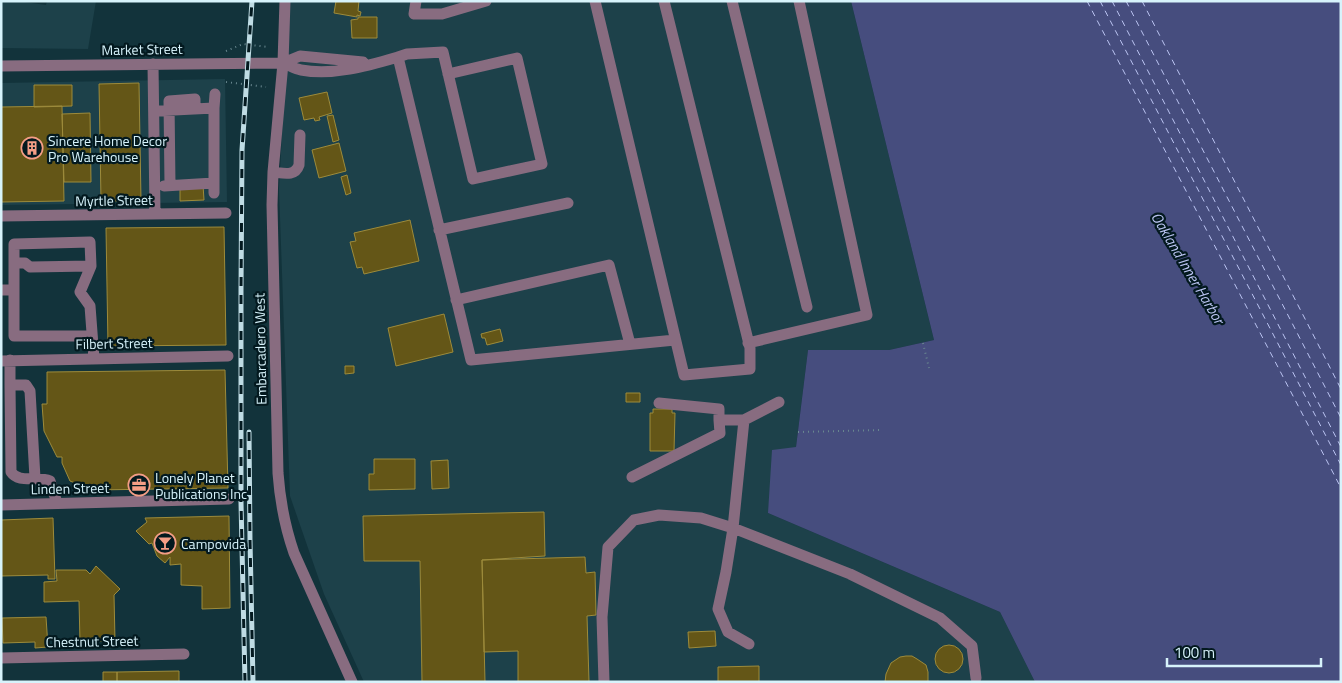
<svg xmlns="http://www.w3.org/2000/svg" width="1342" height="683" font-family="'Titillium Web',sans-serif">
<style>
.built{fill:#1d414a}
.water{fill:#464d7e}
.lines{fill:none;stroke-linecap:round;stroke-linejoin:round}
.ferry{stroke:#bbc4f2;stroke-width:1;stroke-dasharray:6 5;stroke-linecap:butt}
.building{fill:#645617;stroke:#9d8b3b}
.path{stroke:#68878f;stroke-width:2;stroke-dasharray:1 4;stroke-linecap:butt}
.minor{stroke:#886c80;stroke-width:11}
.rail-casing{stroke:#bfdce4;stroke-width:5}
.rail{stroke:#03191f;stroke-width:3;stroke-dasharray:9;stroke-linecap:butt}
.labels{text-anchor:middle;dominant-baseline:central;stroke-width:4.5;stroke-linejoin:round;paint-order:stroke}
.street-label{font-size:14px;fill:#d7f3fb;stroke:#03191f}
.poi-label{font-size:14px;fill:#d7f3fb;stroke:#03191f;text-anchor:start}
.water-label{font-size:15px;font-style:italic;fill:#bbc4f2;stroke:#03191f}
</style>
<rect width="100%" height="100%" fill="#12333b"/>
<path class="built" d="M 1,1 L 18,1 L 46,5 L 47,1 L 96,1 L 88,49 L 1,48 Z
M 289,1 L 851,1 L 934,340 L 889,350 L 808,350 L 796,447 L 768,513 L 1000,612 L 1035,682 L 364,682 L 324,594 L 290,496 L 279,189 Z
M 225,79 L 227,202 L 1,205 L 1,83 Z"/>
<path class="water" d="M 851,1 L 1341,1 L 1341,682 L 1035,682 L 1000,612 L 768,513 L 772,450 L 796,447 L 808,350 L 889,350 L 934,340 Z"/>
<g class="lines">
<path class="ferry" d="M 1087,1 L 1341,488
M 1100,1 L 1341,465
M 1112,1 L 1341,447
M 1126,1 L 1341,418
M 1142,1 L 1341,389"/>
</g>
<path class="building" d="M 336,1 L 359,1 L 358,11 L 361,12 L 360,16 L 357,15 L 357,17 L 334,13 Z
M 358,17 L 377,17 L 377,38 L 352,38 L 351,20 L 358,19 Z
M 139,83 L 141,201 L 101,201 L 99,84 Z
M 34,85 L 72,85 L 72,106 L 34,107 Z
M 327,92 L 332,113 L 319,117 L 320,120 L 315,121 L 314,118 L 304,120 L 299,98 Z
M 62,106 L 64,201 L 1,202 L 1,107 Z
M 90,113 L 91,182 L 64,182 L 62,114 Z
M 333,115 L 339,140 L 333,142 L 327,116 Z
M 339,143 L 346,171 L 319,178 L 312,150 Z
M 347,175 L 351,193 L 346,195 L 341,177 Z
M 203,185 L 204,200 L 180,201 L 180,186 Z
M 410,220 L 419,261 L 364,274 L 362,267 L 357,268 L 350,242 L 356,241 L 354,233 Z
M 224,227 L 226,345 L 108,346 L 106,228 Z
M 444,314 L 453,352 L 396,366 L 388,328 Z
M 500,329 L 503,341 L 487,345 L 485,338 L 482,338 L 481,334 Z
M 345,366 L 354,366 L 354,373 L 345,374 Z
M 225,370 L 228,488 L 92,490 L 70,481 L 62,463 L 62,457 L 57,457 L 44,431 L 42,404 L 47,404 L 47,372 Z
M 626,393 L 640,393 L 640,402 L 626,402 Z
M 653,409 L 672,409 L 672,413 L 675,413 L 674,451 L 650,451 L 650,413 L 653,413 Z
M 374,459 L 415,459 L 415,489 L 369,490 L 369,474 L 374,474 Z
M 448,460 L 449,488 L 432,489 L 431,461 Z
M 544,512 L 545,556 L 482,560 L 485,682 L 422,682 L 420,561 L 364,561 L 363,516 Z
M 229,516 L 230,608 L 202,609 L 202,586 L 181,585 L 181,564 L 170,565 L 170,557 L 165,563 L 157,556 L 152,543 L 149,544 L 136,531 L 147,522 L 145,518 Z
M 53,518 L 55,579 L 48,579 L 48,575 L 1,576 L 1,520 Z
M 585,557 L 586,573 L 595,572 L 596,615 L 587,616 L 589,682 L 518,682 L 518,651 L 484,652 L 482,560 Z
M 96,566 L 120,589 L 114,595 L 115,641 L 80,642 L 79,601 L 44,602 L 44,582 L 57,581 L 56,570 L 86,570 L 90,574 Z
M 46,617 L 48,647 L 35,648 L 35,642 L 3,643 L 2,618 Z
M 715,631 L 716,646 L 689,648 L 688,632 Z
M935 659a14 14 0 1 1 28 0a14 14 0 1 1-28 0Z
M 906,656 L 912,656 L 917,659 L 926,665 L 928,672 L 928,682 L 885,682 L 886,674 L 891,663 L 900,657 Z
M 759,666 L 759,682 L 718,682 L 718,667 Z
M 179,671 L 179,682 L 117,682 L 117,672 Z
M 103,672 L 117,672 L 117,682 L 103,682 Z"/>
<g class="lines">
<path class="path" d="M 226,51 L 243,44 L 268,47
M 226,82 L 266,87
M 923,343 L 929,368
M 798,432 L 883,430"/>
<path class="minor" d="M 285,1 L 283,63 L 273,172 L 272,205 L 278,473 C 280,501 285,527 294,553 L 352,682
M 416,1 L 414,14 L 442,14 L 486,1
M 595,1 L 684,375 L 750,369 L 750,348 L 664,1
M 732,1 L 807,307
M 398,57 L 407,54 L 443,52 L 473,179 L 542,164 L 517,58 L 448,74
M 283,63 C 289,65 295,69 301,70 C 333,76 367,66 398,57 L 471,360 L 675,340
M 153,64 L 155,214
M 1,66 L 283,63 L 300,56 L 363,62
M 214,108 L 215,94
M 154,111 L 214,108 L 214,193
M 273,172 C 283,173 295,177 299,165 L 300,135
M 170,185 L 169,101 L 195,99 L 195,109
M 164,186 L 214,183
M 1,216 L 226,213
M 439,230 L 568,203
M 14,263 L 25,263 L 30,267 L 91,266
M 1,290 L 14,290 L 14,336 L 92,336
M 14,290 L 14,244 L 90,242 L 91,266 L 80,292 L 90,306 L 94,359
M 456,300 L 609,265 L 630,344
M 748,343 L 867,315 L 799,1
M 1,361 L 228,356
M 10,385 L 10,360
M 779,402 L 744,420 L 733,528 L 850,574 L 940,618 L 972,646 L 976,678
M 659,403 L 719,409 L 719,420
M 632,477 L 720,433 L 719,420 L 744,420
M 35,478 L 30,391 L 26,385 L 10,385 L 11,472 C 19,484 38,475 50,481 L 57,503
M 1,505 L 229,499
M 1,658 L 184,654
M 604,682 L 602,617 L 608,547 L 634,520 L 659,515 L 701,518 L 733,528 L 726,572 L 718,609 L 728,632 L 749,644"/>
<g class="rail-casing">
<path id="rail" d="M 249,432 L 250,540 L 253,682
M 245,682 L 241,502 L 241,291 L 242,150 L 252,1"/>
</g>
<use href="#rail" class="rail"/>
</g>
<defs>
<g id="building-ring" transform="scale(1.125)"><circle r="9.5" fill="#03191f" stroke="#f49e86" stroke-width="1.5"/><path d="M-4-6H4V6H1V3H-1V6H-4ZM-2.5-4.3h1.7v1.8h-1.7ZM.8-4.3h1.7v1.8H.8ZM-2.5-1h1.7V.8h-1.7ZM.8-1h1.7V.8H.8Z" fill="#f49e86"/></g>
<g id="office-ring" transform="scale(1.125)"><circle r="9.5" fill="#03191f" stroke="#f49e86" stroke-width="1.5"/><path d="M-6-3h4V-5.5h4V-3h4V5H-6ZM-1-4.5V-3h2v-1.5ZM-6 0V1H6V0Z" fill="#f49e86"/></g>
<g id="bar-ring" transform="scale(1.125)"><circle r="9.5" fill="#03191f" stroke="#f49e86" stroke-width="1.5"/><path d="M-6-5H6L.8 .8V4.5H3.5V6h-7V4.5H-.8V.8Z" fill="#f49e86"/></g>
</defs>
<g fill-rule="evenodd">
<use href="#building-ring" x="32" y="148"/>
<use href="#office-ring" x="139" y="485"/>
<use href="#bar-ring" x="165" y="543"/>
</g>
<g class="labels">
<g class="street-label">
<text transform="translate(142 49) rotate(-1)">Market Street</text>
<text transform="translate(114 200) rotate(-1)">Myrtle Street</text>
<text transform="translate(114 343) rotate(-1)">Filbert Street</text>
<text transform="translate(260 349) rotate(-91)">Embarcadero West</text>
<text transform="translate(70 488) rotate(-1)">Linden Street</text>
<text transform="translate(92 641) rotate(-1)">Chestnut Street</text>
</g>
<g class="poi-label">
<text x="48" y="140">Sincere Home Decor<tspan x="48" dy="16">Pro Warehouse</tspan></text>
<text x="155" y="477">Lonely Planet<tspan x="155" dy="16">Publications Inc</tspan></text>
<text x="181" y="543">Campovida</text>
</g>
<g class="water-label">
<text transform="translate(1188 268) rotate(59)">Oakland Inner Harbor</text>
</g>
</g>
<rect width="1342" height="683" fill="none" stroke="#d7f3fb" stroke-width="5"/>
<path d="M1167 658v8h154v-8" fill="none" stroke="#d7f3fb" stroke-width="2.5"/>
<text x="1174" y="658" font-size="15" fill="#d7f3fb" stroke="#03191f" stroke-width="4" paint-order="stroke">100 m</text>
</svg>
